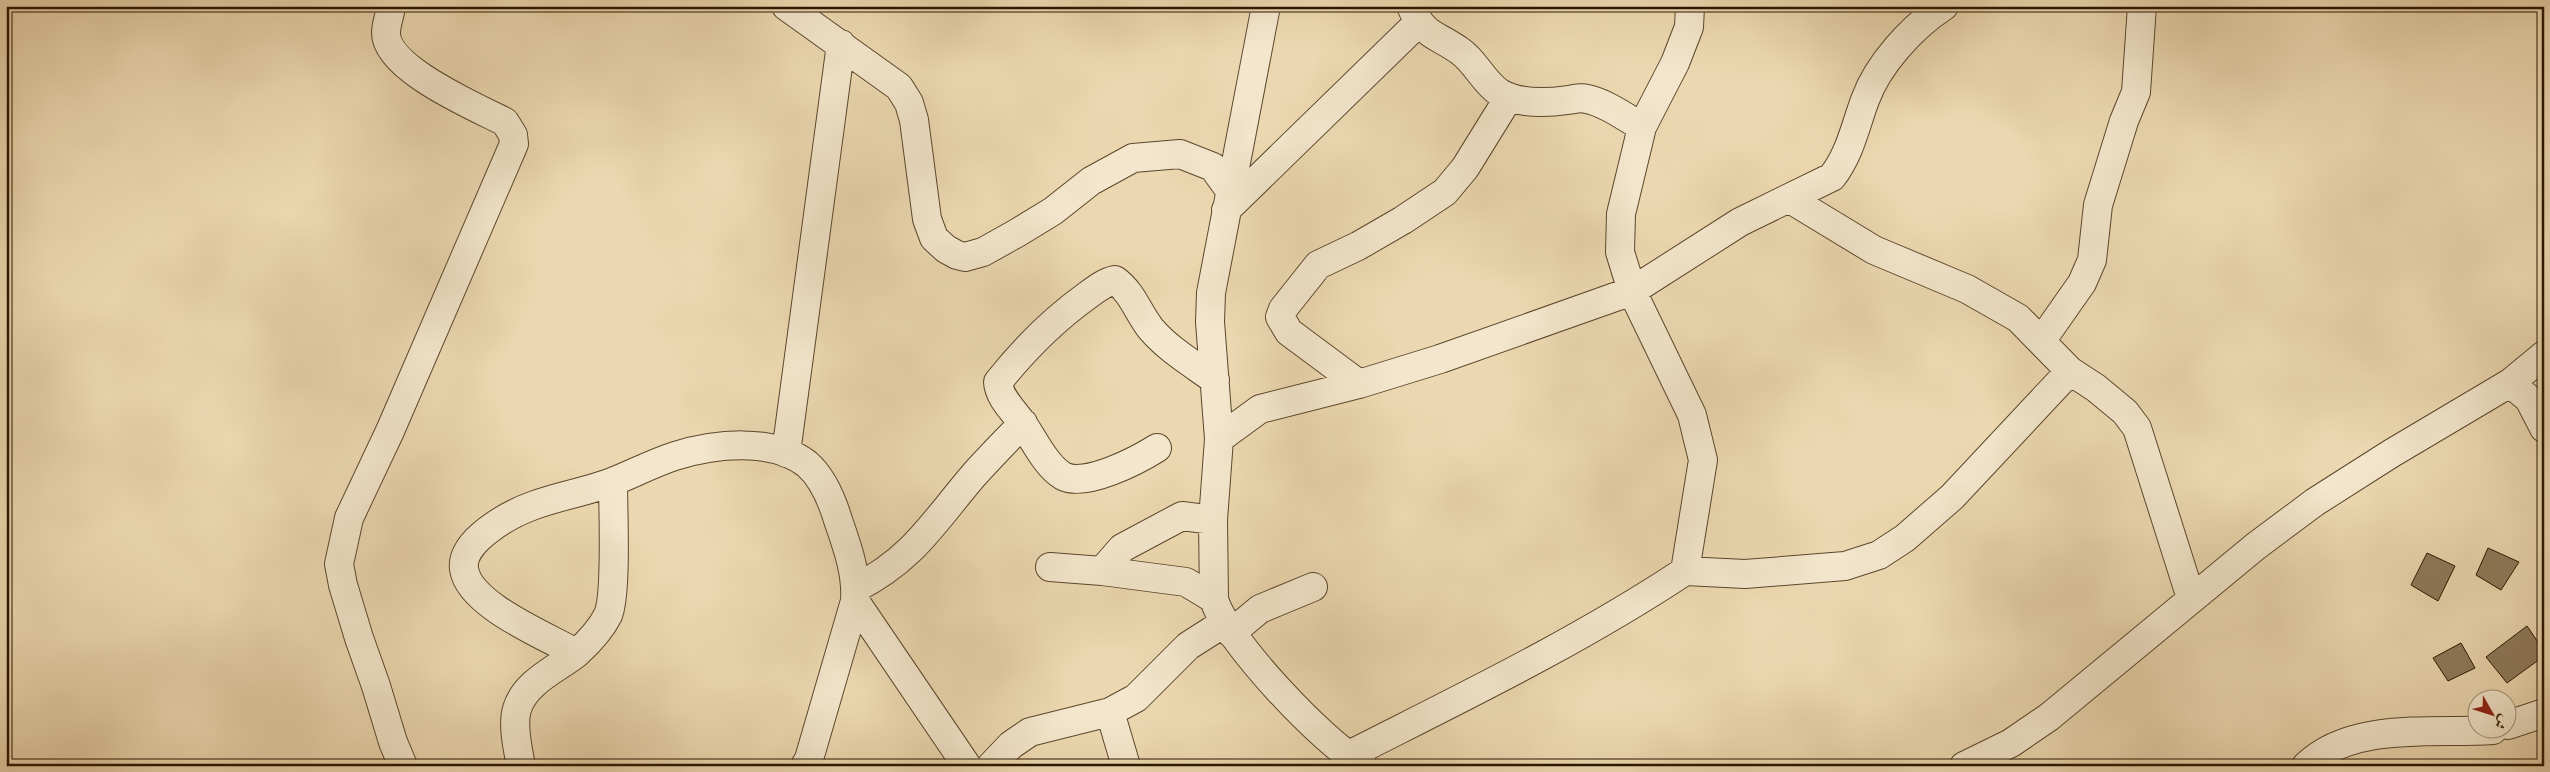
<svg xmlns="http://www.w3.org/2000/svg" width="2550" height="772" font-family="'Libre Caslon Text',Amiri,serif">
<style>
.building{fill:#8f7b5c;stroke:#2a1700}
.lines{fill:none;stroke-linecap:round;stroke-linejoin:round}
.minor-casing{stroke:#5a472c;stroke-width:30}
.minor{stroke:#f3e6cc;stroke-width:28}
</style>
<rect width="100%" height="100%" fill="#ecd8b0"/>
<filter id="stains"><feTurbulence type="fractalNoise" baseFrequency=".004" numOctaves="4"/><feColorMatrix values="0 0 0 0 .2 0 0 0 0 .09 0 0 0 0 .02 0 0 0 .5 -.17"/></filter>
<radialGradient id="worn" r=".72"><stop offset=".6" stop-color="#630" stop-opacity="0"/><stop offset="1" stop-color="#630" stop-opacity=".3"/></radialGradient>
<path class="building" d="M 2488,548 L 2519,562 L 2501,590 L 2476,575 Z
M 2427,553 L 2455,566 L 2438,601 L 2411,585 Z
M 2527,626 L 2544,651 L 2544,656 L 2507,683 L 2486,657 Z
M 2461,643 L 2475,668 L 2448,681 L 2433,658 Z"/>
<g class="lines">
<g class="minor-casing">
<path id="minor" d="M 391,6 C 390,15 386,24 386,33 C 386,69 476,107 505,122 L 513,135 L 514,144 L 390,431 L 349,518 L 339,564 L 343,585 L 359,638 L 376,686 L 393,742 L 403,766
M 786,6 L 899,87 L 909,103 L 914,120 L 927,219 L 934,238 L 946,249 L 957,255 L 965,257 L 983,252 L 1017,233 L 1053,211 L 1091,181 L 1133,158 L 1180,154 L 1213,167 L 1231,192
M 1266,6 L 1211,293 L 1210,322 L 1219,439 L 1213,520 L 1214,599 C 1224,638 1325,745 1362,764
M 1411,6 C 1423,36 1436,34 1460,51 C 1476,62 1483,82 1500,93 C 1519,104 1547,103 1568,100 C 1575,99 1580,97 1587,99 C 1606,103 1625,117 1642,127
M 1790,199 L 1874,250 L 1967,289 L 2018,318 L 2070,371 L 2096,388 L 2125,412 L 2137,428 L 2191,598
M 1226,210 L 1418,23
M 2042,340 L 2082,283 L 2092,260 L 2098,205 L 2124,121 L 2136,92 L 2142,6
M 2510,383 L 2529,399 L 2544,428
M 1359,384 L 1289,332 L 1280,317 L 1283,309 L 1318,265 L 1358,246 L 1403,220 L 1445,192 L 1465,168 L 1509,97
M 1219,439 L 1260,409 L 1359,384 L 1440,359 L 1632,291 L 1740,222 L 1832,177 C 1850,154 1855,127 1865,100 C 1878,64 1912,27 1944,6
M 1157,448 C 1138,460 1085,488 1063,476 C 1046,466 1034,440 1023,424 C 1014,411 999,398 998,382 C 1025,348 1053,320 1088,295 C 1096,289 1105,282 1115,280 C 1133,293 1138,313 1151,329 C 1169,350 1193,364 1215,380
M 786,453 L 841,44
M 1050,567 L 1102,571 L 1186,582 L 1214,599
M 1102,571 L 1122,548 L 1182,516 L 1213,520
M 1685,571 L 1745,574 L 1845,566 L 1879,555 L 1905,538 L 1952,497 L 2070,371
M 856,588 C 913,559 933,523 973,476 C 989,458 1006,441 1023,423
M 855,601 L 967,766
M 1231,633 L 1260,609 L 1313,587
M 576,653 C 546,636 469,605 464,569 C 460,541 510,514 532,506 C 558,496 586,492 612,482 C 633,474 653,463 675,456 C 714,444 772,437 807,464 C 823,478 832,500 838,520 C 847,546 857,573 855,601 L 809,759 L 805,766
M 1110,712 L 1126,766
M 2508,725 L 2544,713
M 1347,756 C 1461,698 1578,642 1685,571 L 1703,460 L 1692,415 L 1632,291 L 1620,252 L 1621,214 L 1642,127 L 1675,63 L 1689,27 L 1690,6
M 521,766 C 518,750 512,725 517,709 C 525,682 557,669 577,653 C 589,642 601,629 608,615 C 617,594 613,509 613,482
M 991,766 L 1011,745 L 1030,732 L 1110,712 L 1136,698 L 1188,646 L 1224,623
M 1964,766 L 2011,743 L 2049,717 L 2256,546 L 2315,502 L 2392,453 L 2510,383 L 2544,355
M 2306,766 C 2352,721 2435,734 2493,730"/>
</g>
<use href="#minor" class="minor"/>
</g>
<rect width="2550" height="772" fill="none" stroke="#ecd8b0" stroke-width="25"/>
<rect x="8" y="8" width="2535" height="757" fill="none" stroke="#2a1700" stroke-width="2.5"/>
<rect x="12" y="12" width="2525" height="747" fill="none" stroke="#2a1700"/>
<g transform="translate(2492 714) rotate(129)"><circle r="24" fill="#f3e6cc" stroke="#a3937a"/>
<path d="M0-4L9 19L0 12L-9 19Z" fill="#8f2418"/>
<text y="-8" font-size="14" font-weight="bold" text-anchor="middle" fill="#2a1700">ش</text>
</g>
<rect width="100%" height="100%" filter="url(#stains)"/>
<rect width="100%" height="100%" fill="url(#worn)"/>
</svg>
